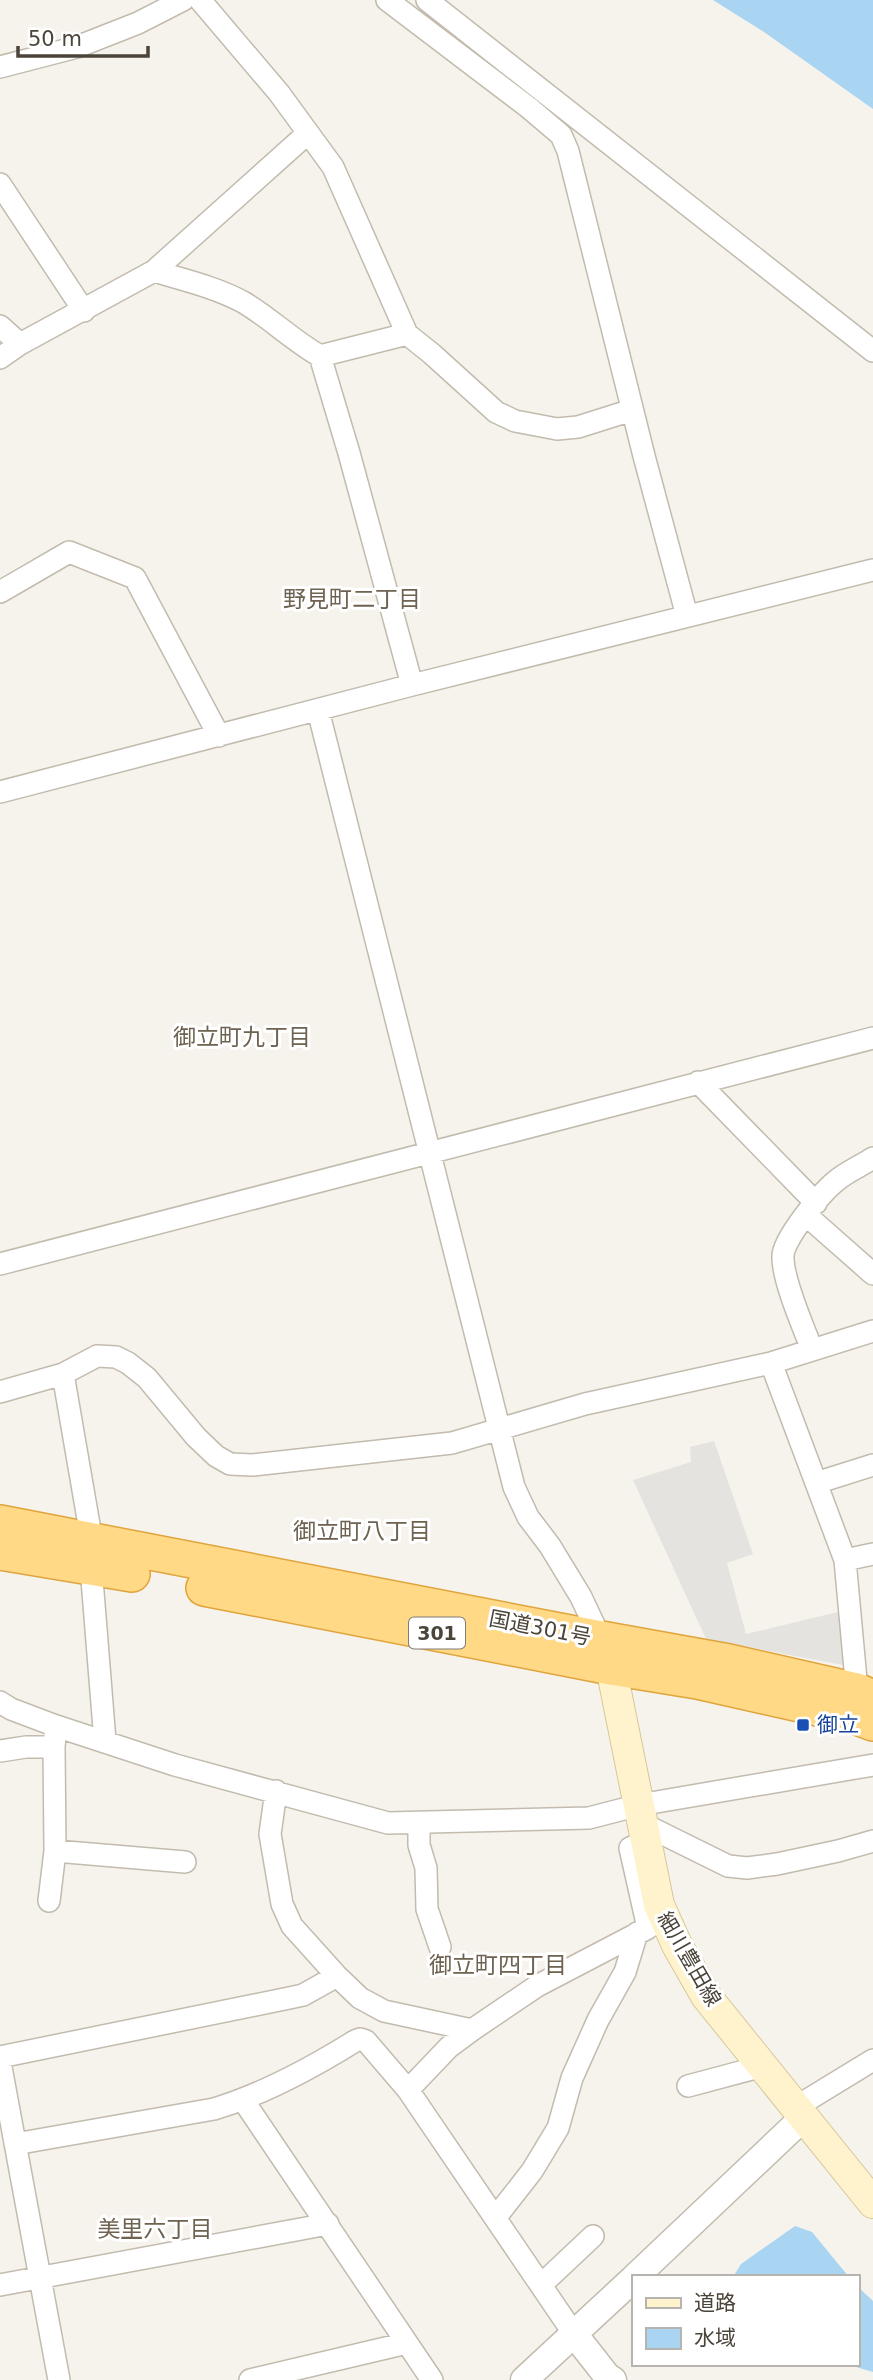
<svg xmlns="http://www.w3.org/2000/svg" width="873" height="2380" font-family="'DejaVu Sans','Noto Sans JP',sans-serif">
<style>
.parking{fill:#e5e3e0}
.water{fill:#a9d4f2}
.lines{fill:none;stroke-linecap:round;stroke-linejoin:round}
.minor-casing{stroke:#c2bbae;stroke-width:24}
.tertiary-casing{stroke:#c2bbae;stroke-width:29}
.secondary-casing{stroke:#d6c79b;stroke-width:32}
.trunk-casing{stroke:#e0a43c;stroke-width:38}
.minor{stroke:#fff;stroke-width:21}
.tertiary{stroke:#fff;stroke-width:26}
.secondary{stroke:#fff3cd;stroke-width:30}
.trunk{stroke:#ffd985;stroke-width:35}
.transit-dot{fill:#1a4fb4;stroke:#fff;stroke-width:2.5}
.labels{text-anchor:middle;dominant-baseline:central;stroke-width:6;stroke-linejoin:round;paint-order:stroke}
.shield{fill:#fff;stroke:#817c74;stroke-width:2}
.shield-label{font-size:19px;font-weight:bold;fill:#4b4439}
.street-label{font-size:21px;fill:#4b4439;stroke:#fff}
.transit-label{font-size:21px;fill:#164399;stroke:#fff;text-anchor:start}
.neighbourhood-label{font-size:23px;fill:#6e6250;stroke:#fff}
</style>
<rect width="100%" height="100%" fill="#f6f3ec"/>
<path class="parking" d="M 714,1441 L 753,1554 L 727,1563 L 746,1634 L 842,1611 L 848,1666 L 706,1639 L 633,1480 L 691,1462 L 690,1447 Z"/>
<path class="water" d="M 713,0 L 873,0 L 873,109 L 764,32 Z
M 795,2226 L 812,2232 L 849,2277 L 733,2277 L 741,2264 Z
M 857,2286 L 873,2301 L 873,2372 L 846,2364 L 857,2364 Z"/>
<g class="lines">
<g class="minor-casing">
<path id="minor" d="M 200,0 L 279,93 L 333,167 L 407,334 L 432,354 L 496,412 L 515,421 L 557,429 L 578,427 L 632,410
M 387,0 L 528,107 L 561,135 L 568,151 L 644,456 L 687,616
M 427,0 L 873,351
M 0,67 L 77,47 L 138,23 L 183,0
M 0,184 L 84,311
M 154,271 C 184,280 215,287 243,302 C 269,317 292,340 320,356 L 407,334
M 0,326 L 20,344
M 320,356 L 349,453 L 412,685
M 0,358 L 20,344 L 154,271 L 308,133
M 0,592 L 69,552 L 135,578 L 219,736
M 318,710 L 514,1487 L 528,1517 L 550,1546 L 581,1597 L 604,1646
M 0,792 L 412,685 L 873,570
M 698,1082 L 816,1203
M 806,1215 L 873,1274
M 0,1264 L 873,1038
M 812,1349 C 803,1327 782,1278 783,1256 C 783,1239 822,1192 836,1181 C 846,1172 861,1166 873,1158
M 771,1363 L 845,1560 L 857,1691
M 63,1374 L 92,1542
M 0,1392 L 63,1374 L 97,1356 L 116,1357 L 128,1363 L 147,1378 L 196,1437 L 216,1456 L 230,1464 L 253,1465 L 452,1443 L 585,1404 L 771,1363 L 873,1331
M 816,1483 L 873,1465
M 845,1560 L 873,1554
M 91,1567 L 105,1741
M 0,1702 L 11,1709 L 56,1726 L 175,1765 L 388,1823 L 589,1818 L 639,1805 L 873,1765
M 0,1751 L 26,1747 L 54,1747
M 276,1791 L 270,1834 L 282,1904 L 292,1926 L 337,1976 L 360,1998 L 384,2011 L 472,2030 L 537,1986 L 648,1928 L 630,1848 L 645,1842
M 419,1823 L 419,1845 L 426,1868 L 427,1909 L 440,1947
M 641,1823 L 728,1866 L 747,1868 L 777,1864 L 838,1851 L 873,1841
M 55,1851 L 185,1862
M 49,1901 L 55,1851 L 54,1747 L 56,1726
M 0,2057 L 294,1997 L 303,1995 L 337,1976
M 0,2062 L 59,2380
M 688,2086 L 763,2066
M 408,2090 L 449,2047 L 472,2030
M 243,2100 L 432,2380
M 796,2107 L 873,2060
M 15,2144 L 214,2109 C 264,2094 310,2069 355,2041 L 360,2039 L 366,2041 L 408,2090 L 574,2334
M 496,2217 L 532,2171 L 558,2128 L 572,2078 L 598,2020 L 625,1972 L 637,1933
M 0,2285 L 328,2224
M 541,2285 L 593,2236
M 250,2380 L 407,2343"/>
</g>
<g class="tertiary-casing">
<path id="tertiary" d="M 635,2277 L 804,2117
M 574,2334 L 607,2376 L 613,2380
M 524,2380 L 633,2279"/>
</g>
<g class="secondary-casing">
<path id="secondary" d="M 611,1667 L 659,1905 L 677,1945 L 706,1996 L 873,2203"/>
</g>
<g class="trunk-casing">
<path id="trunk" d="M 0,1523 L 601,1639 L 729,1662 L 857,1691 L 873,1698
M 0,1552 L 132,1574
M 204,1588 L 611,1667 L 697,1681 L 857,1717 L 873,1723"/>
</g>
<use href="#minor" class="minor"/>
<use href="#tertiary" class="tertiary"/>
<use href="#secondary" class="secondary"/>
<use href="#trunk" class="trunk"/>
</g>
<rect class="transit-dot" x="796" y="1718" width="14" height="14" rx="3.5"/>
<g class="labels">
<rect class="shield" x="409" y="1617.5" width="56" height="31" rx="5"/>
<g class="shield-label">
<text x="437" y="1633">301</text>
</g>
<g class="street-label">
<text transform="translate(540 1628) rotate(11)">国道301号</text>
<text transform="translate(689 1959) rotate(60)">細川豊田線</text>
</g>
<g class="transit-label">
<text x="817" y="1725">御立</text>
</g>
<g class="neighbourhood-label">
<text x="352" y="599">野見町二丁目</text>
<text x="242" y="1037">御立町九丁目</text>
<text x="362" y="1531">御立町八丁目</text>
<text x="498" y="1965">御立町四丁目</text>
<text x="155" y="2229">美里六丁目</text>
</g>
</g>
<rect x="632" y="2275" width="228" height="91" fill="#ffffff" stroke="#b7b4b0" stroke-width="2"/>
<rect x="646" y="2298" width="35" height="10" fill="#fff3cd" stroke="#b7b4b0" stroke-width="2"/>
<text x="694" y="2310" font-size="21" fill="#4b4439">道路</text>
<rect x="646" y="2328" width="35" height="21" fill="#a9d4f2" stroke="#b7b4b0" stroke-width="2"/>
<text x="694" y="2345" font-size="21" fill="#4b4439">水域</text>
<path d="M18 46v10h130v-10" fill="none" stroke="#4b4439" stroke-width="3.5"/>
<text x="28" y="46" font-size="21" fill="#4b4439" stroke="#ffffff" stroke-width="5" paint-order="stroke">50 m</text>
</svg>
